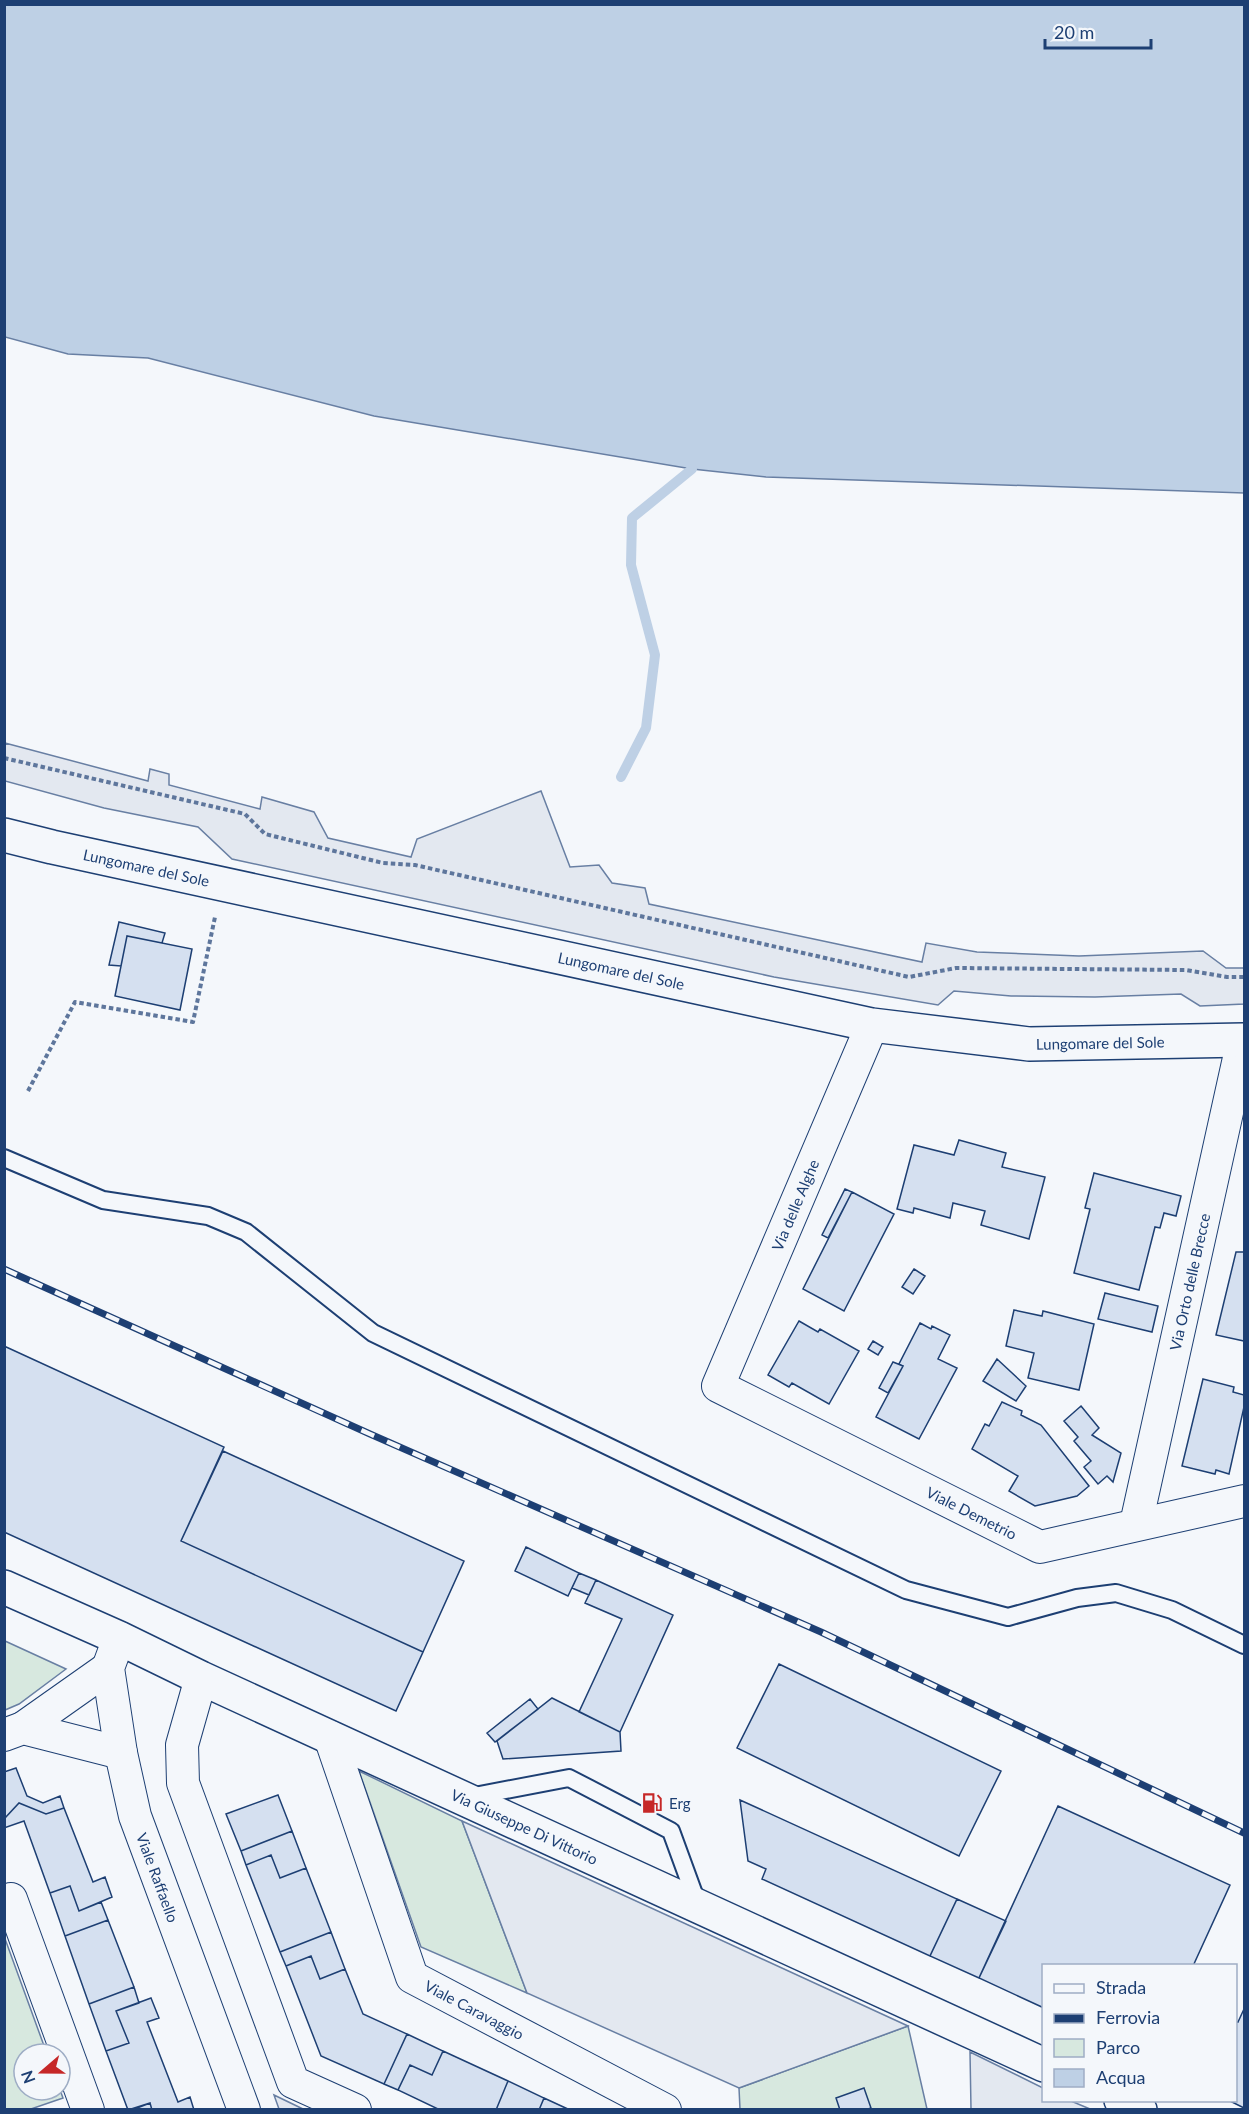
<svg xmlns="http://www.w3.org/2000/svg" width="1249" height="2114" font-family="Lato,sans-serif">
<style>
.green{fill:#d7e8df;stroke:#687fa3;stroke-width:1.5}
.parking{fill:#e3e8f0;stroke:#687fa3;stroke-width:1.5}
.water{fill:#bed0e5;stroke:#687fa3;stroke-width:1.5}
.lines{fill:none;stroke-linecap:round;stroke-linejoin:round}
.stream{stroke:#bed0e5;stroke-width:10}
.building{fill:#d5e0f0;stroke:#1d3f73;stroke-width:1.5}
.lane-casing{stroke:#1d3f73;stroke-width:20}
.street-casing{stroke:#1d3f73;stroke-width:34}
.secondary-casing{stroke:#1d3f73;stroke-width:36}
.path{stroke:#5e769c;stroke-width:4;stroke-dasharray:4.5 3;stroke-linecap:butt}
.lane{stroke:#f4f7fb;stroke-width:16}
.street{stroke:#f4f7fb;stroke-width:32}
.secondary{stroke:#f4f7fb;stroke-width:33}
.rail-casing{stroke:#1d3f73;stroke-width:7}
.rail{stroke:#f4f7fb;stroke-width:4.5;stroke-dasharray:14;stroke-linecap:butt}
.labels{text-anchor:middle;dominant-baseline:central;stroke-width:4.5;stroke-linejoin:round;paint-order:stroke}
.street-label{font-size:15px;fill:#1d3f73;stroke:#f4f7fb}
.poi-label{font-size:15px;fill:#1d3f73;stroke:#f4f7fb;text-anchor:start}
</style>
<rect width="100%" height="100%" fill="#f4f7fb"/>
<path class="green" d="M 5,1641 L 66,1669 L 19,1704 L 5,1710 Z
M 359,1771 L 462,1821 L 527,1993 L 421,1947 Z
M 4,1936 L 47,2054 L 24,2054 L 24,2090 L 60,2090 L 63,2098 L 31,2109 L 5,2109 Z
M 908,2026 L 927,2109 L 740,2109 L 739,2088 Z"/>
<path class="parking" d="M 5,743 L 148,781 L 150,769 L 169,774 L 169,785 L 260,809 L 262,797 L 314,812 L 328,838 L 411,857 L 417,839 L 541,791 L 570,867 L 599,865 L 612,883 L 645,888 L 649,904 L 922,962 L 926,943 L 977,952 L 1079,956 L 1203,951 L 1226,968 L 1244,968 L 1244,1004 L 1200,1006 L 1181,994 L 1095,997 L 1011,996 L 954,991 L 938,1005 L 774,977 L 232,859 L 198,827 L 104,808 L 5,781 Z
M 462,1821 L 908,2026 L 739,2088 L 527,1993 Z
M 970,2052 L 1043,2088 L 1044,2100 L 1071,2101 L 1090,2109 L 971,2109 Z
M 274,2095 L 303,2109 L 279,2109 Z"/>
<path class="water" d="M 4,5 L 1244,5 L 1244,493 L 766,477 L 692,469 L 374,416 L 148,358 L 68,354 L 5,337 Z"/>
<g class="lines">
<path class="stream" d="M 621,777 L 646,728 L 655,655 L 631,565 L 632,518 L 692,469"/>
</g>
<path class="building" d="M 119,922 L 165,933 L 162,943 L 127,936 L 121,966 L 109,965 Z
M 127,936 L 192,949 L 180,1010 L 115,996 Z
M 959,1140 L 1006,1153 L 1002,1167 L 1045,1177 L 1029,1239 L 981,1225 L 985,1211 L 953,1203 L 950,1218 L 914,1208 L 913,1213 L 897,1209 L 914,1145 L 954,1155 Z
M 1094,1173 L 1181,1196 L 1176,1216 L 1164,1213 L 1160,1228 L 1155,1227 L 1139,1290 L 1074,1273 L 1090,1209 L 1085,1208 Z
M 845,1189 L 852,1192 L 828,1238 L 822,1235 Z
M 852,1192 L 894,1214 L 844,1311 L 803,1289 Z
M 1236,1252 L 1244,1252 L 1244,1341 L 1216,1335 Z
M 914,1269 L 925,1276 L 913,1294 L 902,1287 Z
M 1105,1293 L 1158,1306 L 1152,1332 L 1098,1319 Z
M 1014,1310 L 1042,1316 L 1043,1311 L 1094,1324 L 1079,1390 L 1028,1378 L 1034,1353 L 1006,1346 Z
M 799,1321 L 818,1332 L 820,1329 L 859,1351 L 829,1404 L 792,1383 L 789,1387 L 768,1375 Z
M 920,1323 L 931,1329 L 932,1326 L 950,1335 L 938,1359 L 957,1368 L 919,1439 L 876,1417 L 903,1366 L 899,1364 Z
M 873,1341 L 883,1347 L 878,1355 L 868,1349 Z
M 4,1346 L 224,1447 L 181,1541 L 423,1652 L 396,1711 L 4,1532 Z
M 997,1359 L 1026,1386 L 1016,1401 L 983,1381 Z
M 893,1362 L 903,1366 L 888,1393 L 879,1388 Z
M 1203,1379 L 1234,1387 L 1233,1392 L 1244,1395 L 1244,1407 L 1229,1474 L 1216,1470 L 1215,1474 L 1182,1466 Z
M 1002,1402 L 1022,1411 L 1021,1415 L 1041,1425 L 1089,1486 L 1077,1496 L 1035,1506 L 1009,1491 L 1018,1476 L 972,1449 L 985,1424 L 989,1426 Z
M 1081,1406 L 1099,1428 L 1092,1435 L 1121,1453 L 1113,1482 L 1107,1476 L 1098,1484 L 1084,1467 L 1091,1461 L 1074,1441 L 1078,1437 L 1064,1421 Z
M 223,1451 L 464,1561 L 423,1652 L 181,1541 Z
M 526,1547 L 579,1573 L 568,1596 L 515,1571 Z
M 579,1573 L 596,1580 L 589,1595 L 572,1588 Z
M 596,1580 L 673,1615 L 620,1732 L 579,1712 L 622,1619 L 585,1603 Z
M 779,1664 L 1001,1771 L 959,1856 L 737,1748 Z
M 552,1698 L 620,1732 L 621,1751 L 503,1759 L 497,1741 Z
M 530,1699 L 538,1709 L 495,1742 L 487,1733 Z
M 16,1768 L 27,1796 L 43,1803 L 60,1796 L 64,1808 L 46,1814 L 19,1803 L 4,1819 L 4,1772 Z
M 278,1795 L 292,1831 L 241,1851 L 226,1814 Z
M 740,1800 L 957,1899 L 930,1956 L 762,1879 L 766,1869 L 748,1861 Z
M 19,1803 L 46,1814 L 64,1808 L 93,1882 L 105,1877 L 112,1897 L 79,1911 L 70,1886 L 50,1893 L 24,1821 L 4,1828 L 4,1819 Z
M 1058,1806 L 1230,1885 L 1193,1966 L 1044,1966 L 1044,2008 L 979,1978 Z
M 292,1831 L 306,1868 L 280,1878 L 271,1855 L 246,1865 L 241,1851 Z
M 271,1855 L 280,1878 L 306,1868 L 331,1932 L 280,1952 L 246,1865 Z
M 70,1886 L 79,1911 L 101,1902 L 108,1920 L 65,1936 L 50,1893 Z
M 957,1899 L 1006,1921 L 979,1978 L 930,1956 Z
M 108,1920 L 134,1987 L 89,2004 L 65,1936 Z
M 331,1932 L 345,1969 L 320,1979 L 311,1956 L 286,1966 L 280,1952 Z
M 311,1956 L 320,1979 L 345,1969 L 363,2014 L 407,2034 L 384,2084 L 321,2056 L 286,1966 Z
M 134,1987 L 139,2003 L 116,2011 L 129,2043 L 106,2051 L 89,2004 Z
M 151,1998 L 159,2018 L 147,2022 L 178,2102 L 190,2097 L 194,2110 L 152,2110 L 150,2103 L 128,2110 L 106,2051 L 129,2043 L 116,2011 Z
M 1244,2009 L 1244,2108 L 1228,2100 L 1236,2100 L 1236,2021 L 1238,2022 Z
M 407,2034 L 443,2051 L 432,2075 L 410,2065 L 398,2090 L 384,2084 Z
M 443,2051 L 508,2081 L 496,2110 L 440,2110 L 398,2090 L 410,2065 L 432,2075 Z
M 508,2081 L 544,2098 L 539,2110 L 496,2110 Z
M 864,2088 L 871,2108 L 865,2110 L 840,2110 L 836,2098 Z
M 544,2098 L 570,2110 L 539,2110 Z
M 150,2103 L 152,2110 L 132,2110 Z"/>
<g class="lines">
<g class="lane-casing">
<path id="lane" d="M 4,1158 L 103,1200 L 208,1216 L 246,1232 L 373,1333 L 906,1590 L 1008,1617 L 1077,1598 L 1116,1593 L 1172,1610 L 1244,1645
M 469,1797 L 569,1778 L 671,1831 L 698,1905"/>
</g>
<g class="street-casing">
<g id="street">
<path id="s1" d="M 872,1025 L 718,1386 L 1040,1547 L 1244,1501"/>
<path id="s2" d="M 1136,1524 L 1243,1040"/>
<path id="s3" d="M 119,1638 L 108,1668 L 121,1753 L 135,1816 L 244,2110"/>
<path d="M 201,1678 L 182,1745 L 183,1783 L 293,2082 L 355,2110"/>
<path d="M 23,1728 L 108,1668"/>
<path d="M 4,1735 L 23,1728 L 121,1753"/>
<path id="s4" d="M 330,1737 L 412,1977 L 665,2110"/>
<path d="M 4,1902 L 11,1899 L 88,2110"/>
</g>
</g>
<g class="secondary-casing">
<g id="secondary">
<path id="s5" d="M 4,835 L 52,847 L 872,1025 L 1029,1044 L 1244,1040"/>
<path id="s6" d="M 4,1587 L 119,1638 L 201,1678 L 1044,2065"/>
<path d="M 1121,2100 L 1140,2110"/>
</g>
</g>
<path class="path" d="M 4,758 L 245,814 L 265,834 L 383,863 L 415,865 L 909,977 L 956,968 L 1186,970 L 1227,977 L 1244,977
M 28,1091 L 75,1002 L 193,1022 L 215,917"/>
<use href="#lane" class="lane"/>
<use href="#street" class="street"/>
<use href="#secondary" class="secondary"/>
<g class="rail-casing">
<path id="rail" d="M 4,1269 L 370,1434 L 821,1632 L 1244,1833"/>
</g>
<use href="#rail" class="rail"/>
</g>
<defs>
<g id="fuel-bare" transform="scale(1.62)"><path d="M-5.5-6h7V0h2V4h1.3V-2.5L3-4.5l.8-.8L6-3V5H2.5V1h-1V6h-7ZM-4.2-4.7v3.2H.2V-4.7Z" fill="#c62828" stroke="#f4f7fb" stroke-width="2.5" paint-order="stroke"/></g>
</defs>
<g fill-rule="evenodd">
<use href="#fuel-bare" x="652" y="1803"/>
</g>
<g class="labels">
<g class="street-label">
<text stroke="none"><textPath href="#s5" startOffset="146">Lungomare del Sole</textPath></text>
<text stroke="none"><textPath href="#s5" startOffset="632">Lungomare del Sole</textPath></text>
<text stroke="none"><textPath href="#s5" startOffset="1118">Lungomare del Sole</textPath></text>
<text transform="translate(795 1205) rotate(-67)">Via delle Alghe</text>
<text stroke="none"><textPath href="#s2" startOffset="248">Via Orto delle Brecce</textPath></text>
<text stroke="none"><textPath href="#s1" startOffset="676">Viale Demetrio</textPath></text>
<text stroke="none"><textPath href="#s6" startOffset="573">Via Giuseppe Di Vittorio</textPath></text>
<text stroke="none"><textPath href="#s3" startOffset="248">Viale Raffaello</textPath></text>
<text stroke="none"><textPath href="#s4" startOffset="324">Viale Caravaggio</textPath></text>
</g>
<g class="poi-label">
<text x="669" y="1803">Erg</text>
</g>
</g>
<rect width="1249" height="2114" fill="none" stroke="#1d3f73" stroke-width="12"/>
<rect x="1042" y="1964" width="195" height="138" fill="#f4f7fb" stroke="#9eadc5" stroke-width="1.5"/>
<rect x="1054" y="1984" width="30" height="9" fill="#f4f7fb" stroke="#9eadc5" stroke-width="1.5"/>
<text x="1096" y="1994" font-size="18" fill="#1d3f73">Strada</text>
<rect x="1054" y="2014" width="30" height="9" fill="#1d3f73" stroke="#9eadc5" stroke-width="1.5"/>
<text x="1096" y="2024" font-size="18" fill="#1d3f73">Ferrovia</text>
<rect x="1054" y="2039" width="30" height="18" fill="#d7e8df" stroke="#9eadc5" stroke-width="1.5"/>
<text x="1096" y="2054" font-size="18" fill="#1d3f73">Parco</text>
<rect x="1054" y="2069" width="30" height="18" fill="#bed0e5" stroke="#9eadc5" stroke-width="1.5"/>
<text x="1096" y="2084" font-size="18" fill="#1d3f73">Acqua</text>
<g transform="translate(42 2072) rotate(250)"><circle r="28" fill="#f4f7fb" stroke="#9eadc5" stroke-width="1.5"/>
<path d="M0-4.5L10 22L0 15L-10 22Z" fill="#c62828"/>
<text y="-9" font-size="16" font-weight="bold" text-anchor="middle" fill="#1d3f73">N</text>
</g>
<path d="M1045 39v9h106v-9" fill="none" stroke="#1d3f73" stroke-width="3"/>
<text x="1054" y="39" font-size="18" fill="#1d3f73" stroke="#f4f7fb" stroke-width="4.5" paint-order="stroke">20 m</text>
</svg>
